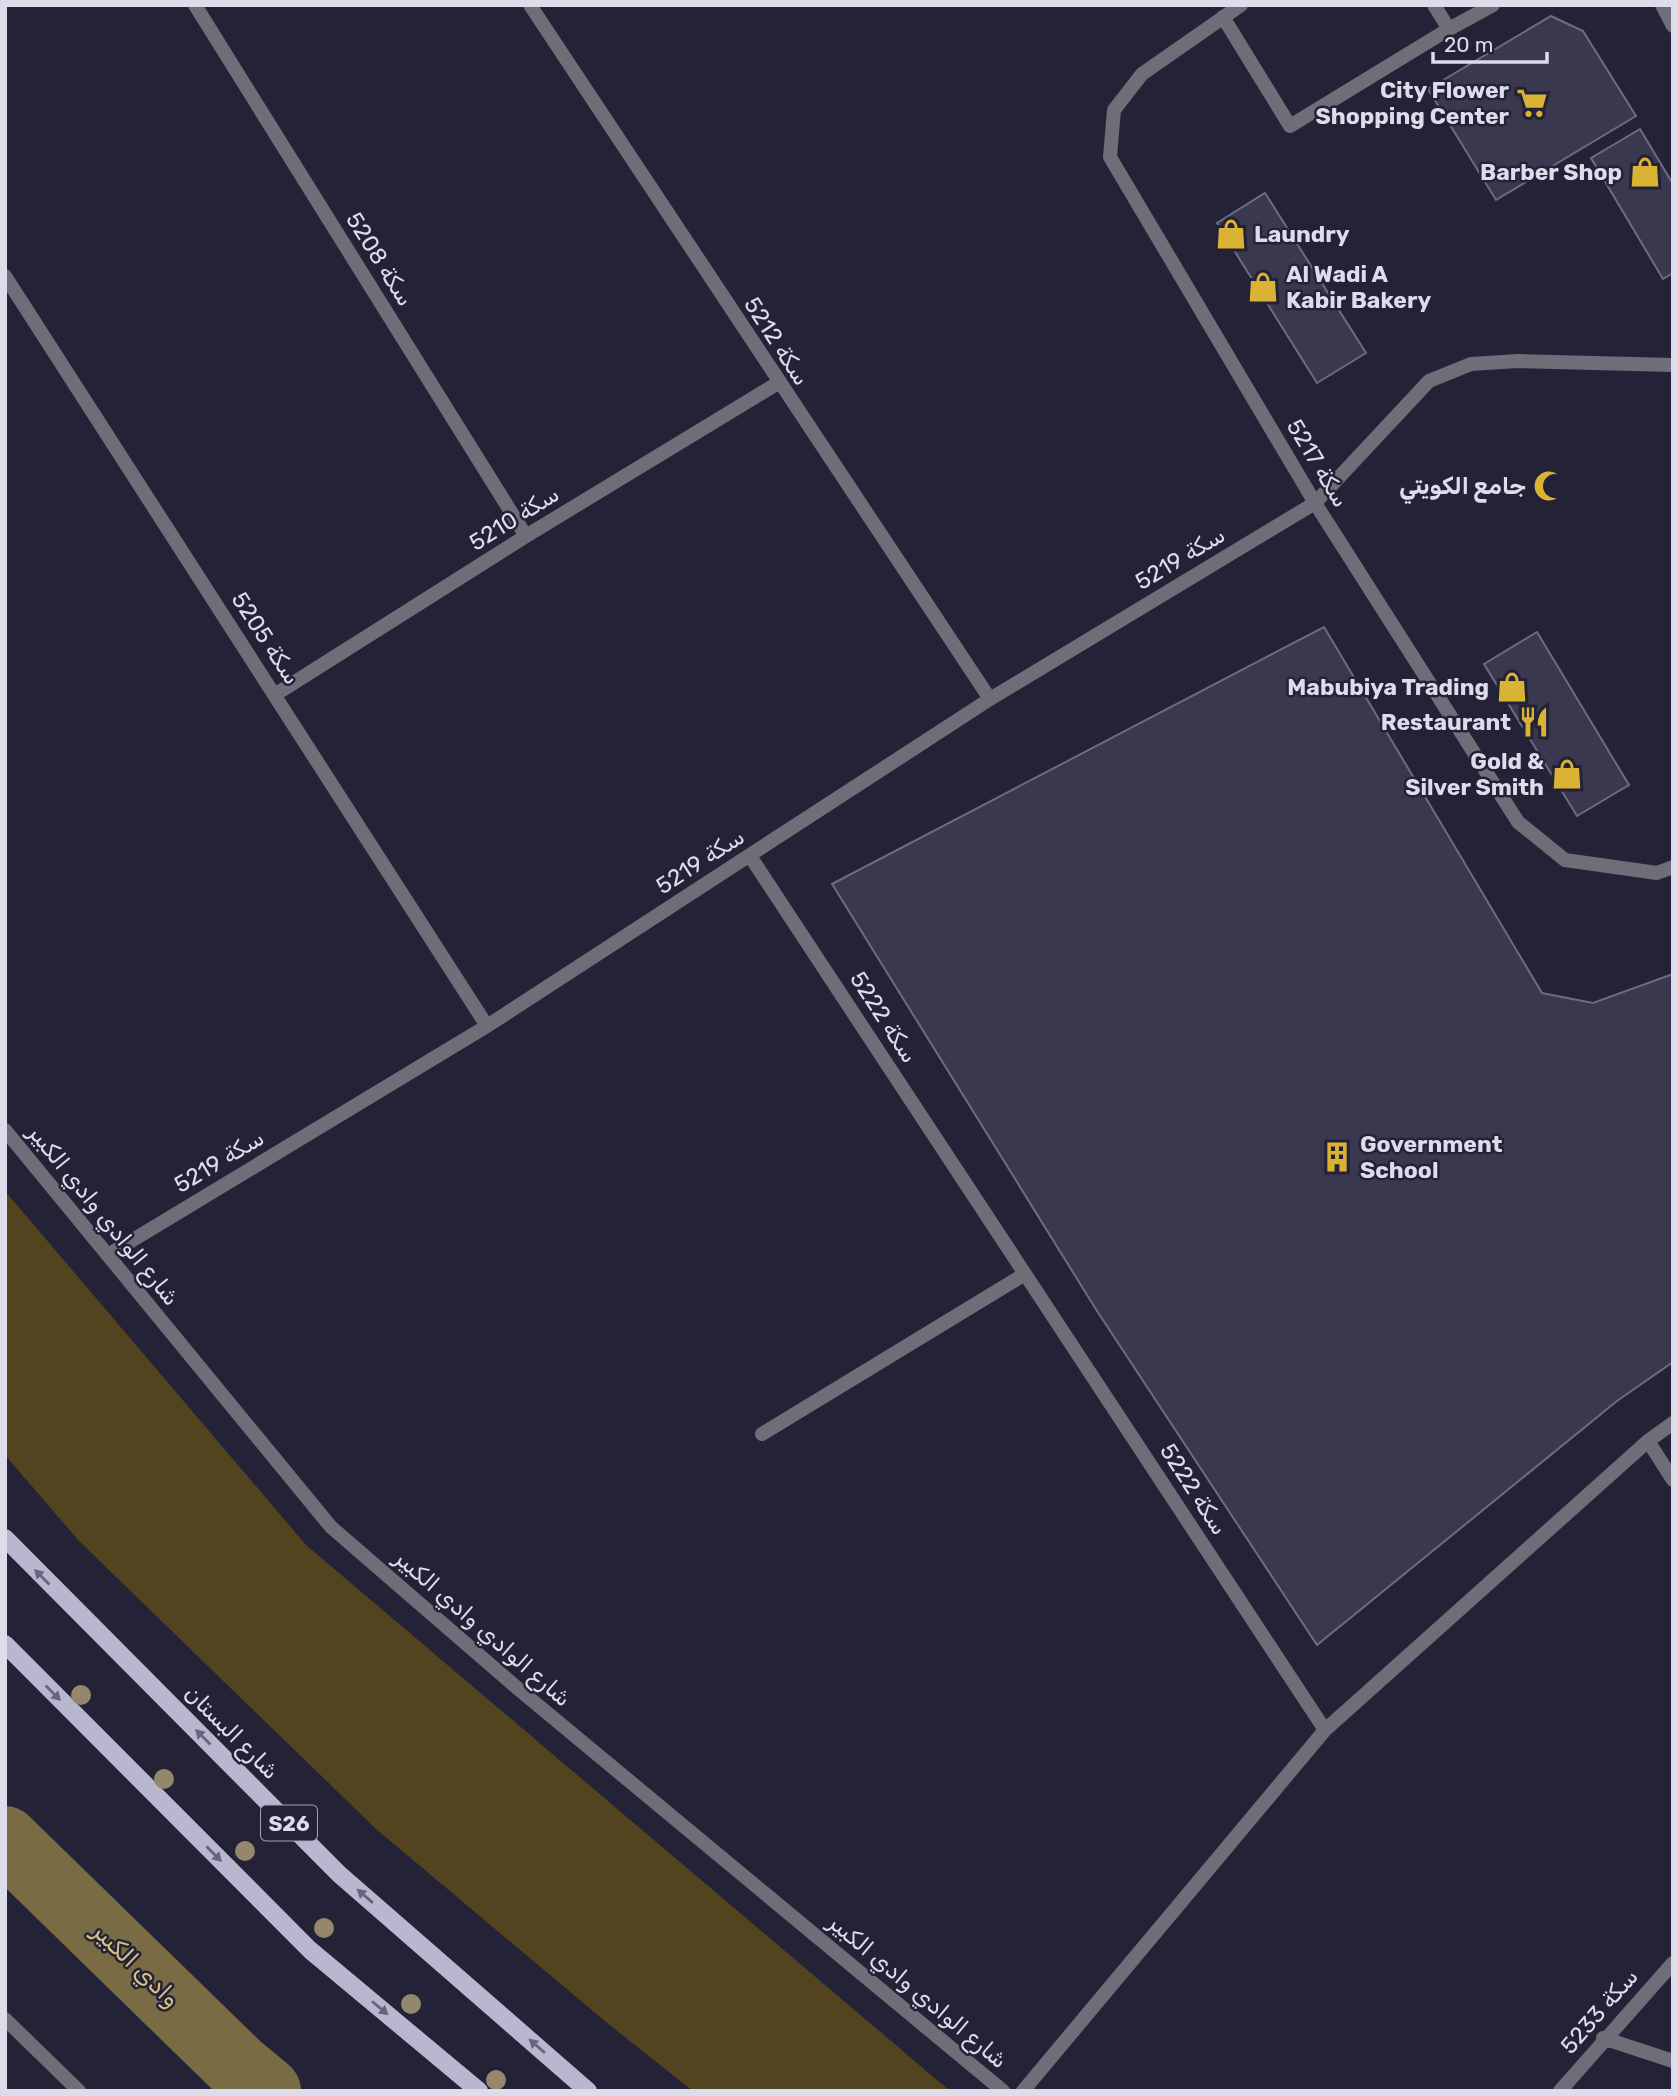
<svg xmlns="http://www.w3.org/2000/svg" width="1678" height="2096" font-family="Rubik,Cairo,sans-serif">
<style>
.green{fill:#51441e}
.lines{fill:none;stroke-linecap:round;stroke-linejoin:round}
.river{stroke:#796c45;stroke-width:68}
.building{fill:#3a384f;stroke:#6c6b85;stroke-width:2}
.service{stroke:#6e6e79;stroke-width:14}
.minor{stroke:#6e6e79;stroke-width:14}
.tertiary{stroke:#6e6e79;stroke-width:14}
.primary{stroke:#b8b7cf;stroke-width:18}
.tree{fill:#94876c}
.oneway{fill:#66657b}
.labels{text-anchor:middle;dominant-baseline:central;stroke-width:5;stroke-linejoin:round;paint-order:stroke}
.shield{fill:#232237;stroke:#a4a4b5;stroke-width:2}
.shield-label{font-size:21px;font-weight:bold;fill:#dcdceb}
.poi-label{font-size:23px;font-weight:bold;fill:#dcdceb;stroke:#232237;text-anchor:end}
.street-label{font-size:23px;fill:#dcdceb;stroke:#232237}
.water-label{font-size:24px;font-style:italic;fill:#d9c280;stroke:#232237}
</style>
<rect width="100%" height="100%" fill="#232237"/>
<path class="green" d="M 5,1191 L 306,1545 L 950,2091 L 693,2091 L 612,2027 L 376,1829 L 79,1541 L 5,1455 Z"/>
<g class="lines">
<path class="river" d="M 5,1840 L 238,2067 L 267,2091"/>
</g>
<path class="building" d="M 1551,16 L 1583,31 L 1636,116 L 1496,200 L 1428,89 Z
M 1640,129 L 1673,184 L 1673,273 L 1663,279 L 1591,158 Z
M 1265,193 L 1366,353 L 1317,383 L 1217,223 Z
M 1324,627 L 1542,993 L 1593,1003 L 1673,974 L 1673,1362 L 1617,1401 L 1317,1645 L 1097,1311 L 832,884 Z
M 1537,632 L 1629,785 L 1577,816 L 1484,664 Z"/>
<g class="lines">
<path class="service" d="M 1223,17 L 1290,126 L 1449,29 L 1434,5
M 1449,29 L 1493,5
M 1315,503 L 1429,381 L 1471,364 L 1518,361 L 1673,365"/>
<path class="minor" d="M 195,5 L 526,536
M 530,5 L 990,699
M 1241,5 L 1142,74 L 1114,110 L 1110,157 L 1315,503 L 1518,822 L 1565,860 L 1657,873 L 1673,867
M 5,276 L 487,1026
M 276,694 L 526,536 L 778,383
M 750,856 L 1325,1730
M 108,1255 L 487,1026 L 990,699 L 1315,503
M 762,1434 L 1025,1274
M 1648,1441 L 1673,1480
M 1603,2038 L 1673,2061
M 1023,2091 L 1325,1730 L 1648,1441 L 1673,1423
M 1560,2091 L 1673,1963"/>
<path class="tertiary" d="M 1662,5 L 1673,26
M 5,1130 L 331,1527 L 522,1692 L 1003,2091
M 5,2019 L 79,2091"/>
<path class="primary" d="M 5,1538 L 339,1874 L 588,2091
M 5,1644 L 310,1950 L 479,2091"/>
</g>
<g class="tree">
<circle cx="81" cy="1695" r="10"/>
<circle cx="164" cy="1779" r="10"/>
<circle cx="245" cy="1851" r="10"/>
<circle cx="324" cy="1928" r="10"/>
<circle cx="411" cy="2004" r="10"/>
<circle cx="496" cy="2080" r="10"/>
</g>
<defs><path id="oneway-solid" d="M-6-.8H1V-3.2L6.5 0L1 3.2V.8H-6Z" transform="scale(1.75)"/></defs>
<g class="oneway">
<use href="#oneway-solid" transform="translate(42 1577) rotate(-135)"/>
<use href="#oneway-solid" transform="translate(53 1693) rotate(45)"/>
<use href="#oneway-solid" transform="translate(203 1737) rotate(-135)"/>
<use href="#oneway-solid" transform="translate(214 1854) rotate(45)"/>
<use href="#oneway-solid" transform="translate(365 1896) rotate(-139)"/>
<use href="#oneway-solid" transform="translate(380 2008) rotate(40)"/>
<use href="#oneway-solid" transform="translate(537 2046) rotate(-139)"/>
</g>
<defs>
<g id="supermarket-bare" transform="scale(2.415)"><path d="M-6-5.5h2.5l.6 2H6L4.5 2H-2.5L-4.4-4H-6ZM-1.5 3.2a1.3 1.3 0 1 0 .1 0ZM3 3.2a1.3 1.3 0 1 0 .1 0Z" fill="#dab334" stroke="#232237" stroke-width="2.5" paint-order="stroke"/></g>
<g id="shop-bare" transform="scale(2.415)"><path d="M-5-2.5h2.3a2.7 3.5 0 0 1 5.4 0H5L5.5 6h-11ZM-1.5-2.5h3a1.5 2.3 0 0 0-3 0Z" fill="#dab334" stroke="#232237" stroke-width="2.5" paint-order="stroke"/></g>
<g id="mosque-bare" transform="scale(2.415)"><path d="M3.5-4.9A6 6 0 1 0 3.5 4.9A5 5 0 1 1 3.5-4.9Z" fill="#dab334" stroke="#232237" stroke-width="2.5" paint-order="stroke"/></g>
<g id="restaurant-bare" transform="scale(2.415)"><path d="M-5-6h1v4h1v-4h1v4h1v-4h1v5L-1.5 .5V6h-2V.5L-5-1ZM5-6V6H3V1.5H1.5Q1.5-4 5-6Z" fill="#dab334" stroke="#232237" stroke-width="2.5" paint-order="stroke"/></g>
<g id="building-bare" transform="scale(2.415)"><path d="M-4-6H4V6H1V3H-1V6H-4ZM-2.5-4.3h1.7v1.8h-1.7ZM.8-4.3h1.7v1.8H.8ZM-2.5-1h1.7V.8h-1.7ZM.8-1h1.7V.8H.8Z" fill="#dab334" stroke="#232237" stroke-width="2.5" paint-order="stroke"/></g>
</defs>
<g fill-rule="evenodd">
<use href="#supermarket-bare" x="1532" y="103"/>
<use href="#shop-bare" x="1645" y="172"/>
<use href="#shop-bare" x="1231" y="234"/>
<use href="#shop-bare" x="1263" y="287"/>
<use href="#mosque-bare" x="1549" y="486"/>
<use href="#shop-bare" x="1512" y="687"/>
<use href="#restaurant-bare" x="1534" y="722"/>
<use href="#shop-bare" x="1567" y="774"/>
<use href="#building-bare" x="1337" y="1157"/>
</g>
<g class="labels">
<rect class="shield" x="261" y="1805.5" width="56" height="35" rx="5"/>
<g class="shield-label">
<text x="289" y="1823">S26</text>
</g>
<g class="poi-label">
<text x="1509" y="90">City Flower<tspan x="1509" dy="26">Shopping Center</tspan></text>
<text x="1622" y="172">Barber Shop</text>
<text x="1254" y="234" text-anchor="start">Laundry</text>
<text x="1286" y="274" text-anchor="start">Al Wadi A<tspan x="1286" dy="26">Kabir Bakery</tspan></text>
<text x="1526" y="486">جامع الكويتي</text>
<text x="1489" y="687">Mabubiya Trading</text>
<text x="1511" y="722">Restaurant</text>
<text x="1544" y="761">Gold &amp;<tspan x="1544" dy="26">Silver Smith</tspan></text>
<text x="1360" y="1144" text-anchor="start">Government<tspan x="1360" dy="26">School</tspan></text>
</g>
<g class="street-label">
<text transform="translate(380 259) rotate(58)">سكة 5208</text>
<text transform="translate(777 341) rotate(57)">سكة 5212</text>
<text transform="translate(1318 463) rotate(59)">سكة 5217</text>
<text transform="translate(514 518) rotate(-32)">سكة 5210</text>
<text transform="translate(1180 558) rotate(-31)">سكة 5219</text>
<text transform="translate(266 638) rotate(57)">سكة 5205</text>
<text transform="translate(700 861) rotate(-33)">سكة 5219</text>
<text transform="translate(884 1017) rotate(57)">سكة 5222</text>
<text transform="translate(219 1161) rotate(-31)">سكة 5219</text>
<text transform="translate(104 1215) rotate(51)">شارع الوادي وادي الكبير</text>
<text transform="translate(1194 1489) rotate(57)">سكة 5222</text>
<text transform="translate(483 1628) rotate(41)">شارع الوادي وادي الكبير</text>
<text transform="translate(232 1732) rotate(45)">شارع البستان</text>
<text transform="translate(918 1991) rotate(40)">شارع الوادي وادي الكبير</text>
<text transform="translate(1599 2011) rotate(-49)">سكة 5233</text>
</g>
<g class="water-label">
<text transform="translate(136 1965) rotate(44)">وادي الكبير</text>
</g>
</g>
<rect width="1678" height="2096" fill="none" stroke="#dcdceb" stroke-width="14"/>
<path d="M1433 52v10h114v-10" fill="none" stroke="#dcdceb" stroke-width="3.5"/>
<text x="1444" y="52" font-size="21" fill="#dcdceb" stroke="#232237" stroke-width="5" paint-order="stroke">20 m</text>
</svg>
